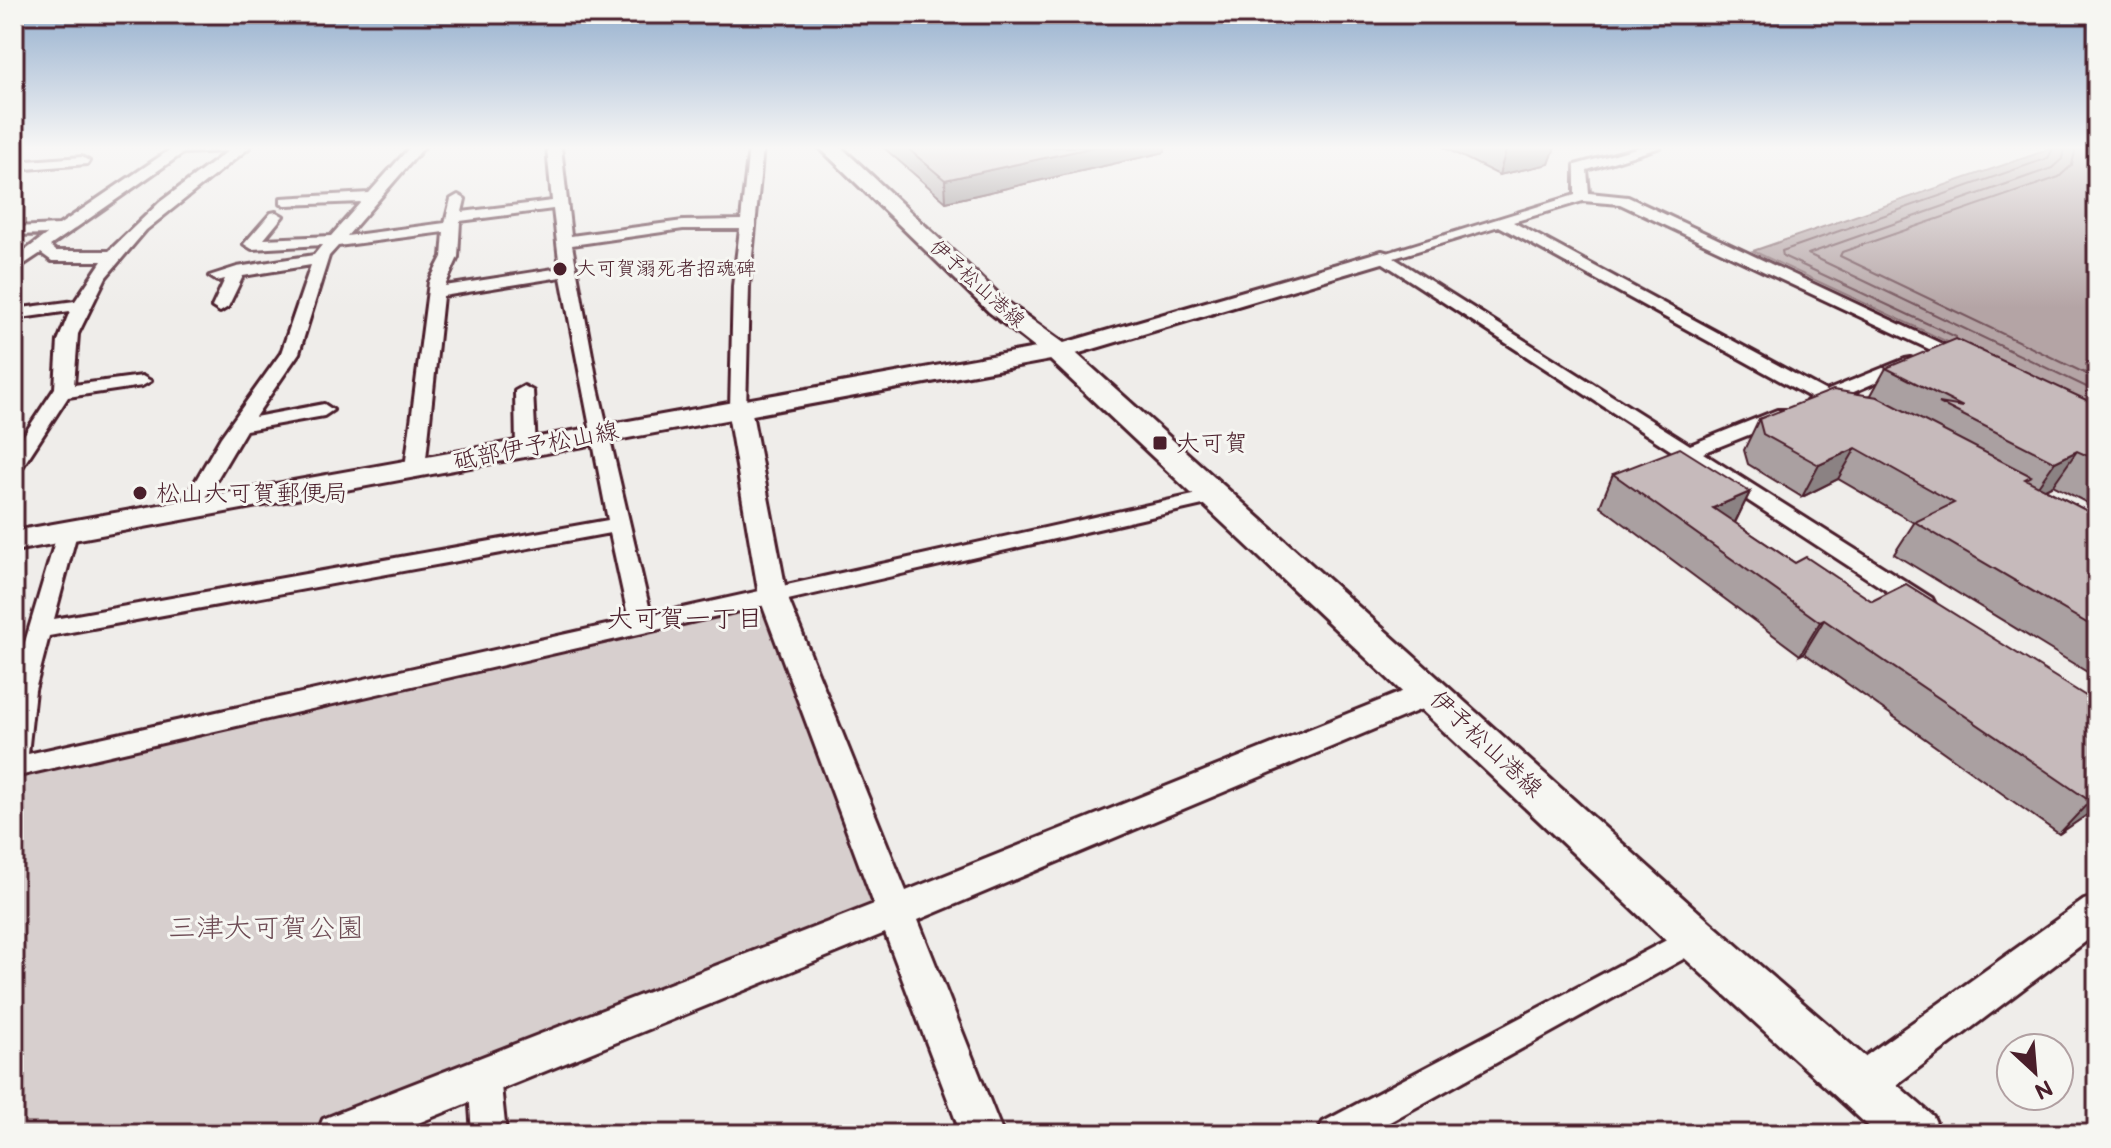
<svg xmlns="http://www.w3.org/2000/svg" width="2111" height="1148" font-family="'Balsamiq Sans','Klee One',sans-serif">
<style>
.green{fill:#d7cfce;stroke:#90777c;stroke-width:2}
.water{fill:#b4a4a5;stroke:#8a6f74;stroke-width:2}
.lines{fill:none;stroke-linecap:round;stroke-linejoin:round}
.shore{stroke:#74545c;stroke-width:2}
.minor-casing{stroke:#4a1f2b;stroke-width:6}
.tertiary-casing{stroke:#4a1f2b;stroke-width:6}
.secondary-casing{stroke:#4a1f2b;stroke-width:6}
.primary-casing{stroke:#4a1f2b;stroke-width:6}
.minor{fill:#f6f6f2;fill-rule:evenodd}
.tertiary{fill:#f6f6f2;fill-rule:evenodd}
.secondary{fill:#f6f6f2;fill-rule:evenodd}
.primary{fill:#f6f6f2;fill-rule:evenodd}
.wall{fill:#aaa0a1;stroke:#4a1f2b;stroke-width:2}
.shaded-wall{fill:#8b8283;stroke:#4a1f2b;stroke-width:2}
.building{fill:#c6babb;stroke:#4a1f2b;stroke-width:2}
.poi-dot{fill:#4a1f2b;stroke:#f6f6f2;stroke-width:3}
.labels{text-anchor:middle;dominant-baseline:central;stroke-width:6;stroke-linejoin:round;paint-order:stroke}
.far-poi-label{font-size:20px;fill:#4a1f2b;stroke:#f6f6f2;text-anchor:start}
.far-street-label{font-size:20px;fill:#4a1f2b;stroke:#f6f6f2}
.poi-label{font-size:24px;fill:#4a1f2b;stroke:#f6f6f2;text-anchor:start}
.street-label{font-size:24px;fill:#4a1f2b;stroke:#f6f6f2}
.neighbourhood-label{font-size:26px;fill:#4a1f2b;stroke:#f6f6f2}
.near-park-label{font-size:28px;fill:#6d4b54;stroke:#f6f6f2}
</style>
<rect width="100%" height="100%" fill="#efedea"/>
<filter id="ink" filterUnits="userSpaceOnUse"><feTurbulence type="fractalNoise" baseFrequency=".0125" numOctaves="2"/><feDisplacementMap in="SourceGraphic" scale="16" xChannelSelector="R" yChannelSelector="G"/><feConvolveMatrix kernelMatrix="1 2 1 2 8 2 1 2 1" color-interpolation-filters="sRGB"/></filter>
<g filter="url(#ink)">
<path class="green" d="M 766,603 L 880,906 L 305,1134 L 14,1134 L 14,818 L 24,771 Z"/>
<path class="water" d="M 2056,147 L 2097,147 L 2097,412 L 1753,251 Z"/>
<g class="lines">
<path class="shore" d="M 2064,147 L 2062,159 L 2052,168 L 1808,254 L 2097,392
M 2076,147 L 2072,165 L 2059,177 L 1842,252 L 1840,256 L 2097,379
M 1956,337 L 1783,256 L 1782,251 L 2048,158 L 2054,147"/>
<g class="minor-casing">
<path id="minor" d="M 174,147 L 250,147 L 146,230 L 106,277 L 78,334 L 74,385 L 142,376 L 151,381 L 142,386 L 68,397 L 21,469 L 14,471 L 14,450 L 55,388 L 58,341 L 70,311 L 14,319 L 14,309 L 75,301 L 102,261 L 52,261 L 41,253 L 14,271 L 14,259 L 47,234 L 14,235 L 14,227 L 59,225 ZM 228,151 L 160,202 L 109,251 L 56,251 L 50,246 L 183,153 Z
M 410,147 L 424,147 L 347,236 L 445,223 L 451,199 L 458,195 L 465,199 L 462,212 L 552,201 L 547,147 L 561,147 L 571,236 L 683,221 L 741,220 L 749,147 L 763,147 L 749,286 L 746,412 L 732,412 L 730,408 L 733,286 L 740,229 L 683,229 L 572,245 L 598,388 L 651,615 L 1216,490 L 1226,496 L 1216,502 L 14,777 L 14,679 L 59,528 L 66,526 L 77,533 L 54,619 L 608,520 L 561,277 L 443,296 L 425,468 L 415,474 L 405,468 L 429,282 L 442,257 L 444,232 L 338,246 L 329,256 L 299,353 L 255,417 L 324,404 L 333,410 L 324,416 L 246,430 L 195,516 L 181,516 L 178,511 L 221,437 L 281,353 L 311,265 L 243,276 L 228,307 L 220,312 L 212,307 L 225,279 L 217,281 L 209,276 L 237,267 L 314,255 L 322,245 L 252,249 L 244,244 L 271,213 L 276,212 L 283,216 L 264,239 L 331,236 L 361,202 L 286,205 L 281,204 L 281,198 L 369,193 ZM 553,209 L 560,268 L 445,286 L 458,257 L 460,221 ZM 610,533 L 629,620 L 28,754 L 35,690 L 49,636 Z
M 1640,147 L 1661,147 L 1587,170 L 1589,193 L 1628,197 L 1974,359 L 1971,363 L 1959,363 L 1620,204 L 1583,201 L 1513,222 L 1826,391 L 1905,359 L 1911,358 L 1920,363 L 1840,398 L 1855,409 L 1846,415 L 1824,404 L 1809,405 L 1807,401 L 1810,397 L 1499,226 L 1394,258 L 1690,445 L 1777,410 L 1791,410 L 1791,418 L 1703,453 L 1932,598 L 1935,604 L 1932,610 L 1916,610 L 1374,257 L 1575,195 L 1575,165 Z
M 82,157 L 89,161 L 87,164 L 14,170 L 14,162 Z
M 524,386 L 533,391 L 536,448 L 526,454 L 516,448 L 515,391 Z
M 1695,925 L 1705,929 L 1710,938 L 1705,947 L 1368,1134 L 1318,1134 L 1323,1122 Z
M 484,1060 L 495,1065 L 500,1076 L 506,1134 L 472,1134 L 468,1076 L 473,1065 Z"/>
</g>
<g class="tertiary-casing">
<path id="tertiary" d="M 1382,251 L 1389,253 L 1392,257 L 1389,261 L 1066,357 L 1050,357 L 1047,352 L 1050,347 Z
M 739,401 L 751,408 L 787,596 L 906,891 L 1419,685 L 1430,681 L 1441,685 L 1446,693 L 1441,701 L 918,920 L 1003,1134 L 961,1134 L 885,933 L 391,1134 L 317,1134 L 323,1119 L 338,1113 L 874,904 L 759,596 L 727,408 Z
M 2097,896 L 2097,933 L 1876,1100 L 1861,1106 L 1846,1100 L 1840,1085 L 1846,1070 L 2084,900 Z"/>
</g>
<g class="secondary-casing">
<path id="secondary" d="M 1058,344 L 1071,352 L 1067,357 L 14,551 L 14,531 Z"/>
</g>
<g class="primary-casing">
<path id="primary" d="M 819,147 L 841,147 L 1007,302 L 1068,346 L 1711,923 L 1933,1116 L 1941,1134 L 1877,1134 L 1679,953 L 1048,358 L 989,312 Z"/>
</g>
<use href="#minor" class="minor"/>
<use href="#tertiary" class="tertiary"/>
<use href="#secondary" class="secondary"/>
<use href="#primary" class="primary"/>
</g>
<path class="wall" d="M 883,147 L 1165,147 L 1165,152 L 946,202 Z
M 1443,147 L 1555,147 L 1549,164 L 1499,175 Z
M 1886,368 L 2097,405 L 2097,508 L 2053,485 L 2045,489 L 2097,516 L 2097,678 L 1894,554 L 1914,523 L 1838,479 L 1802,497 L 1748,464 L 1744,450 L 1759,419 L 1871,395 Z
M 1613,474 L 1750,492 L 1735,523 L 1795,563 L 1872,601 L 2097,808 L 2059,834 L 1804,653 L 1800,655 L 1600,506 Z"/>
<path class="shaded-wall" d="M 1094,147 L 1165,147 L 1165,152 L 946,202 L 945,180 Z
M 1507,147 L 1555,147 L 1549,164 L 1499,175 Z
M 1856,448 L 1838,479 L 1802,497 L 1819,465 Z
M 2077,451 L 2053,485 L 2031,496 L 2055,462 Z
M 1750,492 L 1734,524 L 1713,508 Z
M 1824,620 L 1804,653 L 1800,655 L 1820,622 Z
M 2097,797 L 2097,808 L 2059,834 L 2090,801 Z"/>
<path class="building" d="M 906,147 L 1094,147 L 945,180 Z
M 1956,339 L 2097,405 L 2097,460 L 2077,451 L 2055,462 L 1939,403 L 1963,407 L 1886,368 Z
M 1833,390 L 1878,397 L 2031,476 L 2025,479 L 2097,516 L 2097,629 L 1915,522 L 1954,503 L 1856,448 L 1819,465 L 1763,434 L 1759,419 Z
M 1680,448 L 1750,492 L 1713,508 L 1795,563 L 1806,557 L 1872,601 L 1906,584 L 2097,703 L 2097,797 L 2090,801 L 1824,620 L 1820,622 L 1613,474 Z"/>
</g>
<linearGradient id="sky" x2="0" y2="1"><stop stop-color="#93aecd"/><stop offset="0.48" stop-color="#f8f7f6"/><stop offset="1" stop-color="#f8f7f6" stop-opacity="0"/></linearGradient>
<rect width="2111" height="308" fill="url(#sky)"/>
<g class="poi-dot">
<circle cx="560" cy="269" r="8"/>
<rect x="1152" y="435" width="16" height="16" rx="4"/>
<circle cx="140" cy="493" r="8"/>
</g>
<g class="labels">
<g class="far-poi-label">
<text x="576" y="269">大可賀溺死者招魂碑</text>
</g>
<g class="far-street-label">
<text transform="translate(977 284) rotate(42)">伊予松山港線</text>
</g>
<g class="poi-label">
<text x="1176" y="443">大可賀</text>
<text x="156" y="493">松山大可賀郵便局</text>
</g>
<g class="street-label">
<text transform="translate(536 446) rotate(-11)">砥部伊予松山線</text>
<text transform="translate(1486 744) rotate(43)">伊予松山港線</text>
</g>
<g class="neighbourhood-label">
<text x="685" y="619">大可賀一丁目</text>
</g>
<g class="near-park-label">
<text x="266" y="928">三津大可賀公園</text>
</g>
</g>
<rect width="2111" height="1148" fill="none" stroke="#f6f6f2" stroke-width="48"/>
<rect x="24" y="24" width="2063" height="1100" fill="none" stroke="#4a1f2b" stroke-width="3" filter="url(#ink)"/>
<g transform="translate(2035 1072) rotate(154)"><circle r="38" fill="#f6f6f2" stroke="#b1a0a2" stroke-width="2"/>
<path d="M0-6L14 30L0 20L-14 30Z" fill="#4a1f2b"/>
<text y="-12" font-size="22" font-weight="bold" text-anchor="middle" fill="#4a1f2b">N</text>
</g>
</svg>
